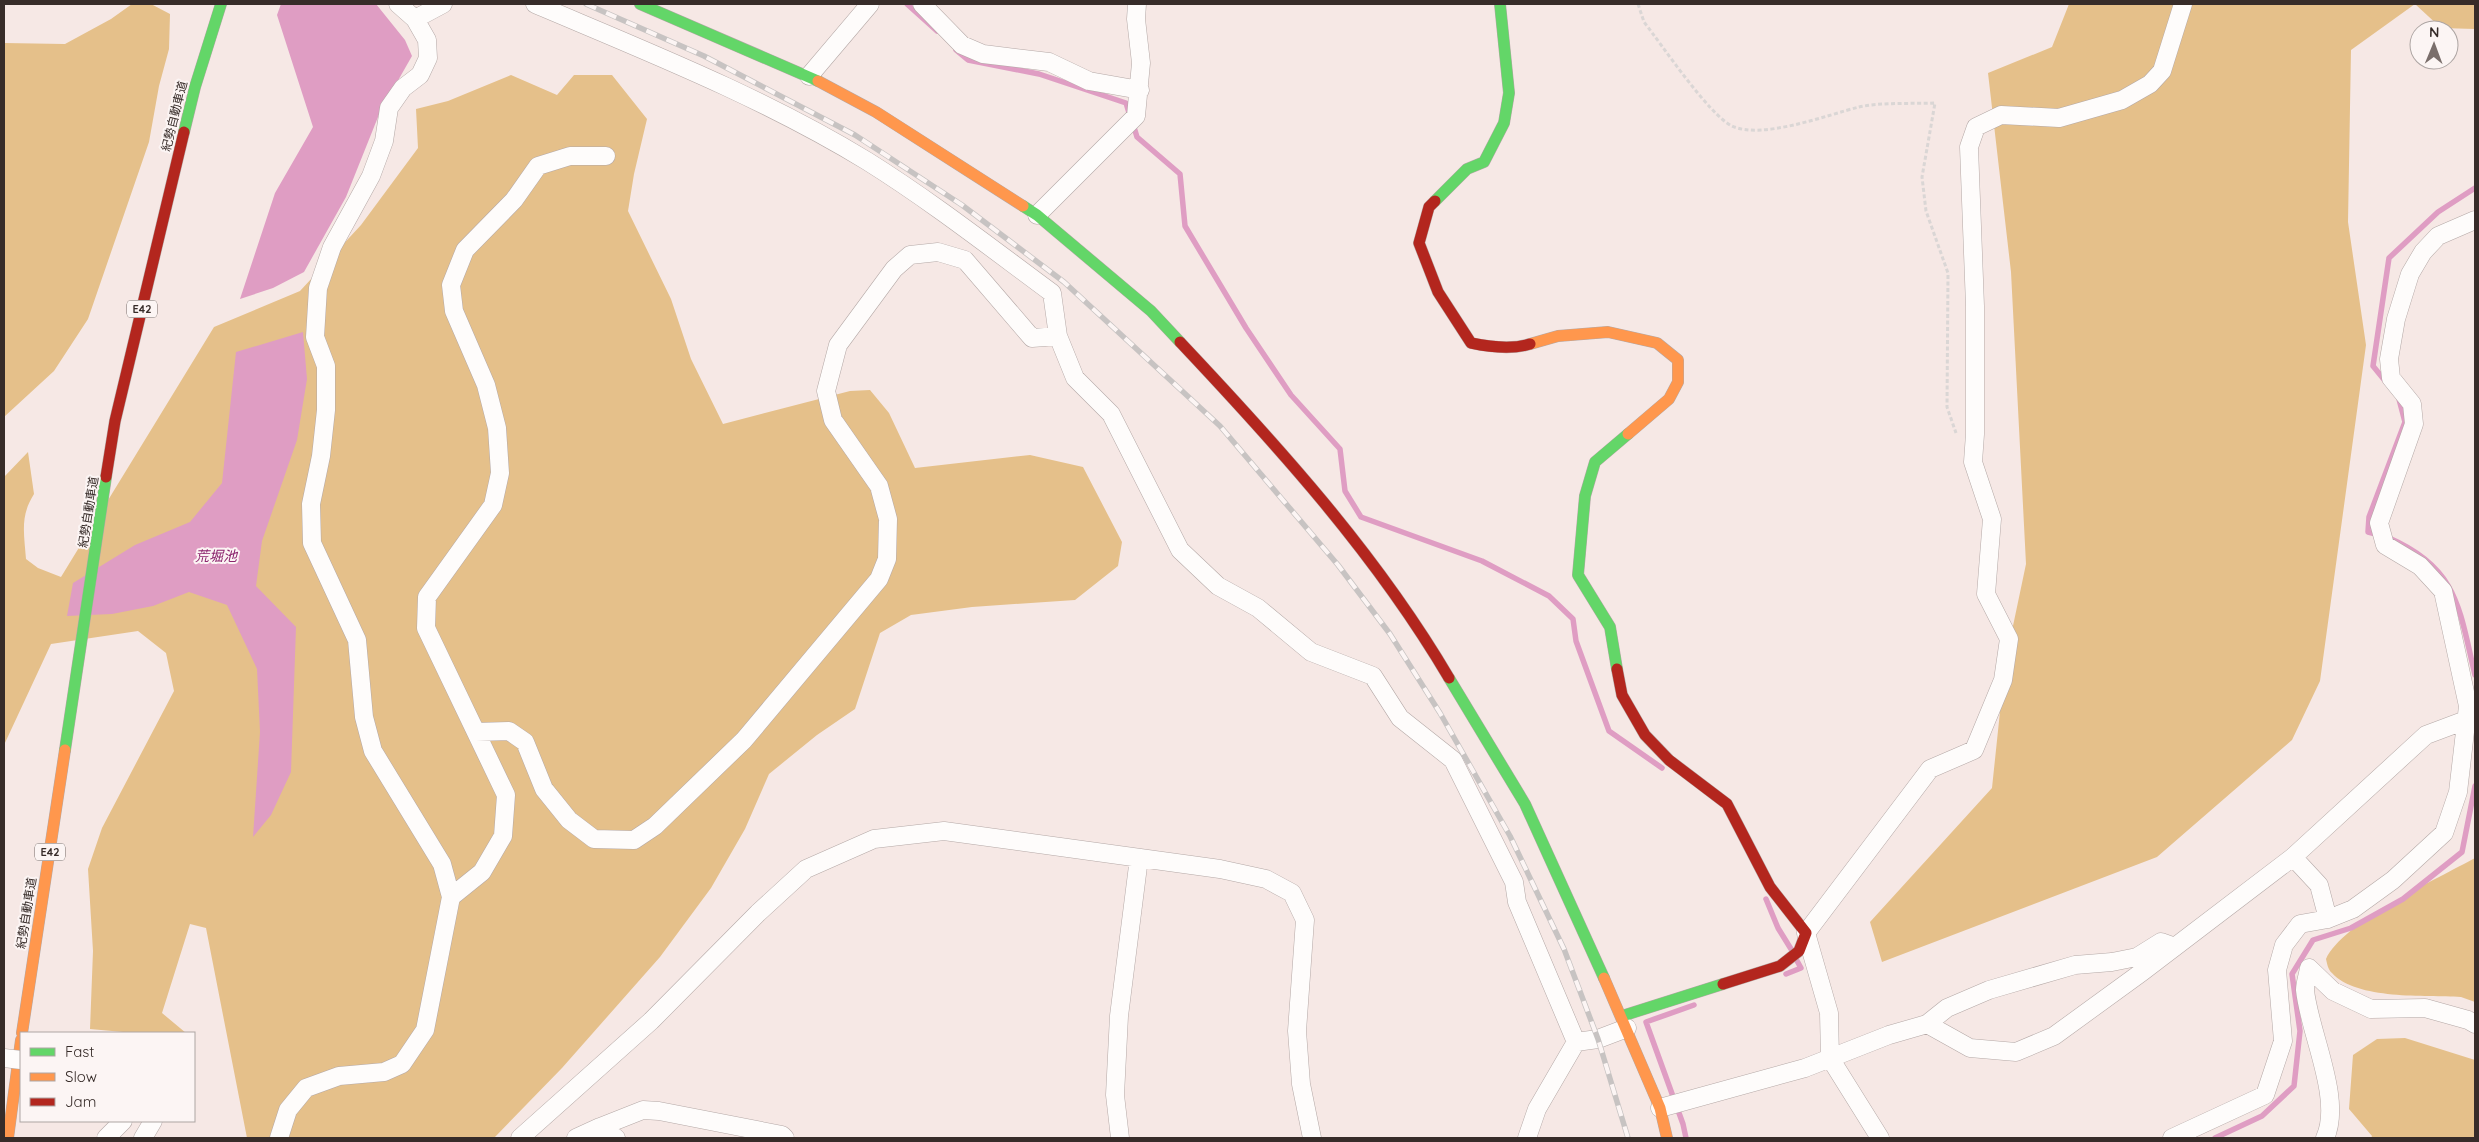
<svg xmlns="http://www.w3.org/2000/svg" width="2479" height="1142" font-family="Quicksand,'Noto Sans JP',sans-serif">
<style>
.forest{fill:#e5c08a}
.water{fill:#df9dc3}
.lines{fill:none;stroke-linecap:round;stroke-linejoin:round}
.stream{stroke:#df9dc3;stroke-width:5.5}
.street-casing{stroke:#b4a8a6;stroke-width:19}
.fast-casing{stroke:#b4a8a6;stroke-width:12}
.slow-casing{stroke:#b4a8a6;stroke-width:12}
.jam-casing{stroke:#b4a8a6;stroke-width:12}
.path{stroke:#dad6d5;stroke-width:3;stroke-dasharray:4 2.5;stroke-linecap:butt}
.street{stroke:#fefcfb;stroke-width:18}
.fast{stroke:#63d668;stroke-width:11}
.slow{stroke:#ff974d;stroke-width:11}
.jam{stroke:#b3261e;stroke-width:11}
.rail-casing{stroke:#c7c3c2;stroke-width:5.5}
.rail{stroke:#fcf5f4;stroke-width:4;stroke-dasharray:11;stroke-linecap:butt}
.street-bridge-casing{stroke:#b4a8a6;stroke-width:19;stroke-linecap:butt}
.street-bridge{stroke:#fefcfb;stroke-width:18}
.labels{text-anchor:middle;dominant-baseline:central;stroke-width:4;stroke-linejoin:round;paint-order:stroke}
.shield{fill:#fcf5f4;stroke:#726866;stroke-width:1}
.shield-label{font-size:11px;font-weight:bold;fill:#372c29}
.street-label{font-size:12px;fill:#372c29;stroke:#fcf5f4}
.water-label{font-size:14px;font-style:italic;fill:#8b246d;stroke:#fcf5f4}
</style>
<rect width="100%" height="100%" fill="#f6e8e5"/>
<path class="forest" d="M 132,4 L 151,4 L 170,14 L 169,49 L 159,86 L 149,142 L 88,319 L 54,371 L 4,417 L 4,43 L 65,44 L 111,19 Z
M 2069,4 L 2475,4 L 2475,29 L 2441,28 L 2415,4 L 2351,50 L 2348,222 L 2366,345 L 2320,681 L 2292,740 L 2157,857 L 1882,962 L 1870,922 L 1992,788 L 2005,664 L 2026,564 L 2011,272 L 1988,73 L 2052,47 Z
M 511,75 L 557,95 L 574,75 L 612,75 L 647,119 L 634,174 L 628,211 L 671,299 L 691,359 L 723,424 L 850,391 L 870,390 L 889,413 L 915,468 L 1030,455 L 1083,467 L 1122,542 L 1118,566 L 1075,600 L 972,607 L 911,615 L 880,633 L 855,709 L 817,735 L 769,774 L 745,829 L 711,888 L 660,957 L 562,1068 L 494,1138 L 247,1138 L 206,928 L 190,924 L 162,1013 L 186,1033 L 134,1033 L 90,1029 L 93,951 L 88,869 L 102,828 L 174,691 L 166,653 L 138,631 L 51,644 L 4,745 L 4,477 L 28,452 L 34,494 C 20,516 24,533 26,559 L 38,568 L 61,577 L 214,327 L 300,291 L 361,225 L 418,148 L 416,109 L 448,101 Z
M 2475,858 L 2475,1002 L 2461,997 C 2426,995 2356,1000 2332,973 C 2328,970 2327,963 2326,959 C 2343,922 2437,879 2475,858 Z
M 2405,1038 L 2475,1060 L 2475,1138 L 2371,1138 L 2372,1136 L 2349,1109 L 2353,1055 L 2377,1039 Z"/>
<path class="water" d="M 281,4 L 376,4 L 405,40 L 412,56 L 380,112 L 346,197 L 304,272 L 273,288 L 240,299 L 275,193 L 313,127 L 277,15 Z
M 303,332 L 307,379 L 297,440 L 262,541 L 256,586 L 296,627 L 291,772 L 271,815 L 253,837 L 260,732 L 257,669 L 227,605 L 189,592 L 153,606 L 112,614 L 67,616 L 73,583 L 135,545 L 190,522 L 222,483 L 236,352 Z"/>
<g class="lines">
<path class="stream" d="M 907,4 L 937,31
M 956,50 L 968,60 L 1039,74 L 1126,103 L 1130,116
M 1133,124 L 1137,137 L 1180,174 L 1185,226 L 1246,328 L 1291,395 L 1340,449 L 1345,491 L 1361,517 L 1482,561 L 1549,596 L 1573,619 L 1576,641 L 1609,731 L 1662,768
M 2386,382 L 2373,366 L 2389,258 L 2438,212 L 2475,188
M 2380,535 L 2368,532 L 2369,517 L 2405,422 L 2399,399
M 2389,538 C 2458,568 2459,608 2475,675
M 1766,899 L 1778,928 L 1791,949
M 1786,974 L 1801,968 L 1796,959
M 1686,1138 L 1683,1124 L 1646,1022 L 1694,1005
M 2215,1138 L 2262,1116 L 2294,1086 L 2300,1031 L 2292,974 L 2313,940 L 2351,928 L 2403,899 L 2462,852 L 2475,786"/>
<g class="street-casing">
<path id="street" d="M 535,4 C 648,52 762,97 867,161 C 931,201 991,248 1052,293 L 1058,336 L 1075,378 L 1111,414 L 1180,550 L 1218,586 L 1258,608 L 1311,652 L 1373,676 L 1400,718 L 1453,760 L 1514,882 L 1517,902 L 1576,1042
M 922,4 L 962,45 L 983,54 L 1049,62 L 1089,81 L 1140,90
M 415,19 L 443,4
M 809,76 L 870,4
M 1037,215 L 1136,116 L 1141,63 L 1136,19 L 1137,4
M 476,732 L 509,731 L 525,742 L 544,789 L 569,820 L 594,839 L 634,840 L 655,826 L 744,740 L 879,579 L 887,559 L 888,519 L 879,486 L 833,420 L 826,391 L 838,345 L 894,269 L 910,255 L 938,252 L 965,260 L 1032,338 L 1058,336
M 2293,857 L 2319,885 L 2328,919
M 451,897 L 482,872 L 503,836 L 506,795 L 426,628 L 427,597 L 493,505 L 500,473 L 497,428 L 486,385 L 454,311 L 451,285 L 465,250 L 514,200 L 538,166 L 570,156 L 606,156
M 1927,1024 L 1947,1008 L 1989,990 L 2075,965 L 2112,962 L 2137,957 L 2161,942 L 2175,947
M 1576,1042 L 1598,1039 L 1627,1028
M 1660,1108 L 1805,1068 L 1889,1035 L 1927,1024 L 1970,1048 L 2016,1052 L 2054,1036 L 2142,972 L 2293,857 L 2426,735 L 2466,720 L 2473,714
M 600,1127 L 643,1110 L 659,1111 L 782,1135 L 785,1138
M 106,1138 L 123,1121
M 143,1138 L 153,1121
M 279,1138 L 288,1110 L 306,1088 L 339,1076 L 384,1072 L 402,1064 L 425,1030 L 451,897 L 442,864 L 373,751 L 364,717 L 357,640 L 312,543 L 311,504 L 321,456 L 326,410 L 326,366 L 315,337 L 318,288 L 332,247 L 371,176 L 384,141 L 389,108 L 403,88 L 420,75 L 428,58 L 427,40 L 415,19 L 398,4
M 520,1138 L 651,1021 L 758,913 L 806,869 L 874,839 L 944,831 L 1220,869 L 1266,879 L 1292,893 L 1305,920 L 1297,1031 L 1301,1084 L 1312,1138
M 576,1138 L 600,1127 L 616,1138
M 1120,1138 L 1115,1095 L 1119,1016 L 1139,858
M 1527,1138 L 1537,1109 L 1576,1042
M 1880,1138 L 1830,1058 L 1829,1013 L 1806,933 L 1930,769 L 1974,750 L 2003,680 L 2009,639 L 1986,594 L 1992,519 L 1973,462 L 1975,434 L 1975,306 L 1969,147 L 1976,127 L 2001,115 L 2059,118 L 2122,100 L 2150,84 L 2162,71 L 2183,4
M 2172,1138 L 2265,1095 L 2283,1041 L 2277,970 L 2284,945 L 2300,924 L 2328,919 L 2353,909 L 2393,880 L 2444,833 L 2458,792 L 2468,706 L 2443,591 L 2420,566 L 2385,545 L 2379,523 L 2414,424 L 2412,404 L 2391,378 L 2389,359 L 2396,319 L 2410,274 L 2423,252 L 2438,236 L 2475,220
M 2325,1138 C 2343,1099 2309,1032 2305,990 C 2305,983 2308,975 2309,968 L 2333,991 L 2371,1009 L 2425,1008 L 2468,1020 L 2475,1024"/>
</g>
<g class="fast-casing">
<path id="fast" d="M 640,4 L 818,81
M 184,132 L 195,87 L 221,4
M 1435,201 L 1467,169 L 1484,162 L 1504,123 L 1509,93 L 1500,4
M 1023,206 L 1037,215 L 1151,311 L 1180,342
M 1617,669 L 1610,627 L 1578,575 L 1585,496 L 1595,462 L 1628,434
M 1449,678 L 1525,804 L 1604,978
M 65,750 L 106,477
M 1622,1016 L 1723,984"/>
</g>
<g class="slow-casing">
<path id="slow" d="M 818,81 L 876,112 L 1023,206
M 1530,344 L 1558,336 L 1608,332 L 1657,343 L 1678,360 L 1678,382 L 1669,399 L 1628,434
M 1604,978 L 1660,1108 L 1667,1138
M 22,1033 L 65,750
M 8,1138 L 21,1040"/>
</g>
<g class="jam-casing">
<path id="jam" d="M 1435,201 L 1429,207 L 1419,243 L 1438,292 L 1471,343 C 1490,347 1511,350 1530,344
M 1180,342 C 1278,446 1376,554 1449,678
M 106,477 L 115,421 L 184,132
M 1617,669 L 1622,695 L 1645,735 L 1669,760 L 1727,804 L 1770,887 L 1806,933 L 1799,951 L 1780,966 L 1723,984"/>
</g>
<path class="path" d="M 1638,4 L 1644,22 C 1662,45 1709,115 1732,126 C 1762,140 1827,115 1859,107 C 1883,102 1911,104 1935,103 L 1922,177 L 1926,211 L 1948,273 L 1947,407 L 1956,433"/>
<use href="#street" class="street"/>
<use href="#fast" class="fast"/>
<use href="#slow" class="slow"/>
<use href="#jam" class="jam"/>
<g class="rail-casing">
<path id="rail" d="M 586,4 L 704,56 L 855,135 L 962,205 L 1064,282 L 1220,426 L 1338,565 L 1390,634 L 1440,713 L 1510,836 L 1564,949 L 1598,1039 L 1628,1138"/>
</g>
<use href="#rail" class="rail"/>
<g class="street-bridge-casing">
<path id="street-bridge" d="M 4,1058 L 21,1060"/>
</g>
<use href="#street-bridge" class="street-bridge"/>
</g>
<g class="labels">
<g class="shield">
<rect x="127" y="300.5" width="30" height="17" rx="4"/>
<rect x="35" y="843.5" width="30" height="17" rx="4"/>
</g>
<g class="shield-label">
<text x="142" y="309">E42</text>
<text x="50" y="852">E42</text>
</g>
<g class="street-label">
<text transform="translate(174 116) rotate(-76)">紀勢自動車道</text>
<text transform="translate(88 512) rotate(-81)">紀勢自動車道</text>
<text transform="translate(26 913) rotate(-81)">紀勢自動車道</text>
</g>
<g class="water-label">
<text x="216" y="556">荒堀池</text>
</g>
</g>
<rect width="2479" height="1142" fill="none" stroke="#372c29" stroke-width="10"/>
<rect x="20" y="1032" width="175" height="90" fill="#fcf5f4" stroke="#ada5a3"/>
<rect x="30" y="1048" width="25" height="8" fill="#63d668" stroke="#ada5a3"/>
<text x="65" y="1057" font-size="15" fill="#372c29">Fast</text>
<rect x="30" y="1073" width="25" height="8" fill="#ff974d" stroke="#ada5a3"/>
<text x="65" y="1082" font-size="15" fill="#372c29">Slow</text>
<rect x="30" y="1098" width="25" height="8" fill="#b3261e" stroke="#ada5a3"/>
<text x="65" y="1107" font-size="15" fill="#372c29">Jam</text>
<g transform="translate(2434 45) rotate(1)"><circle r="24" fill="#fcf5f4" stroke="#ada5a3"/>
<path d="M0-4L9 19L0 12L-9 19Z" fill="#7a6e6b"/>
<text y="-8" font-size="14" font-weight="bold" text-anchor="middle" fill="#372c29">N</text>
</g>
</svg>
